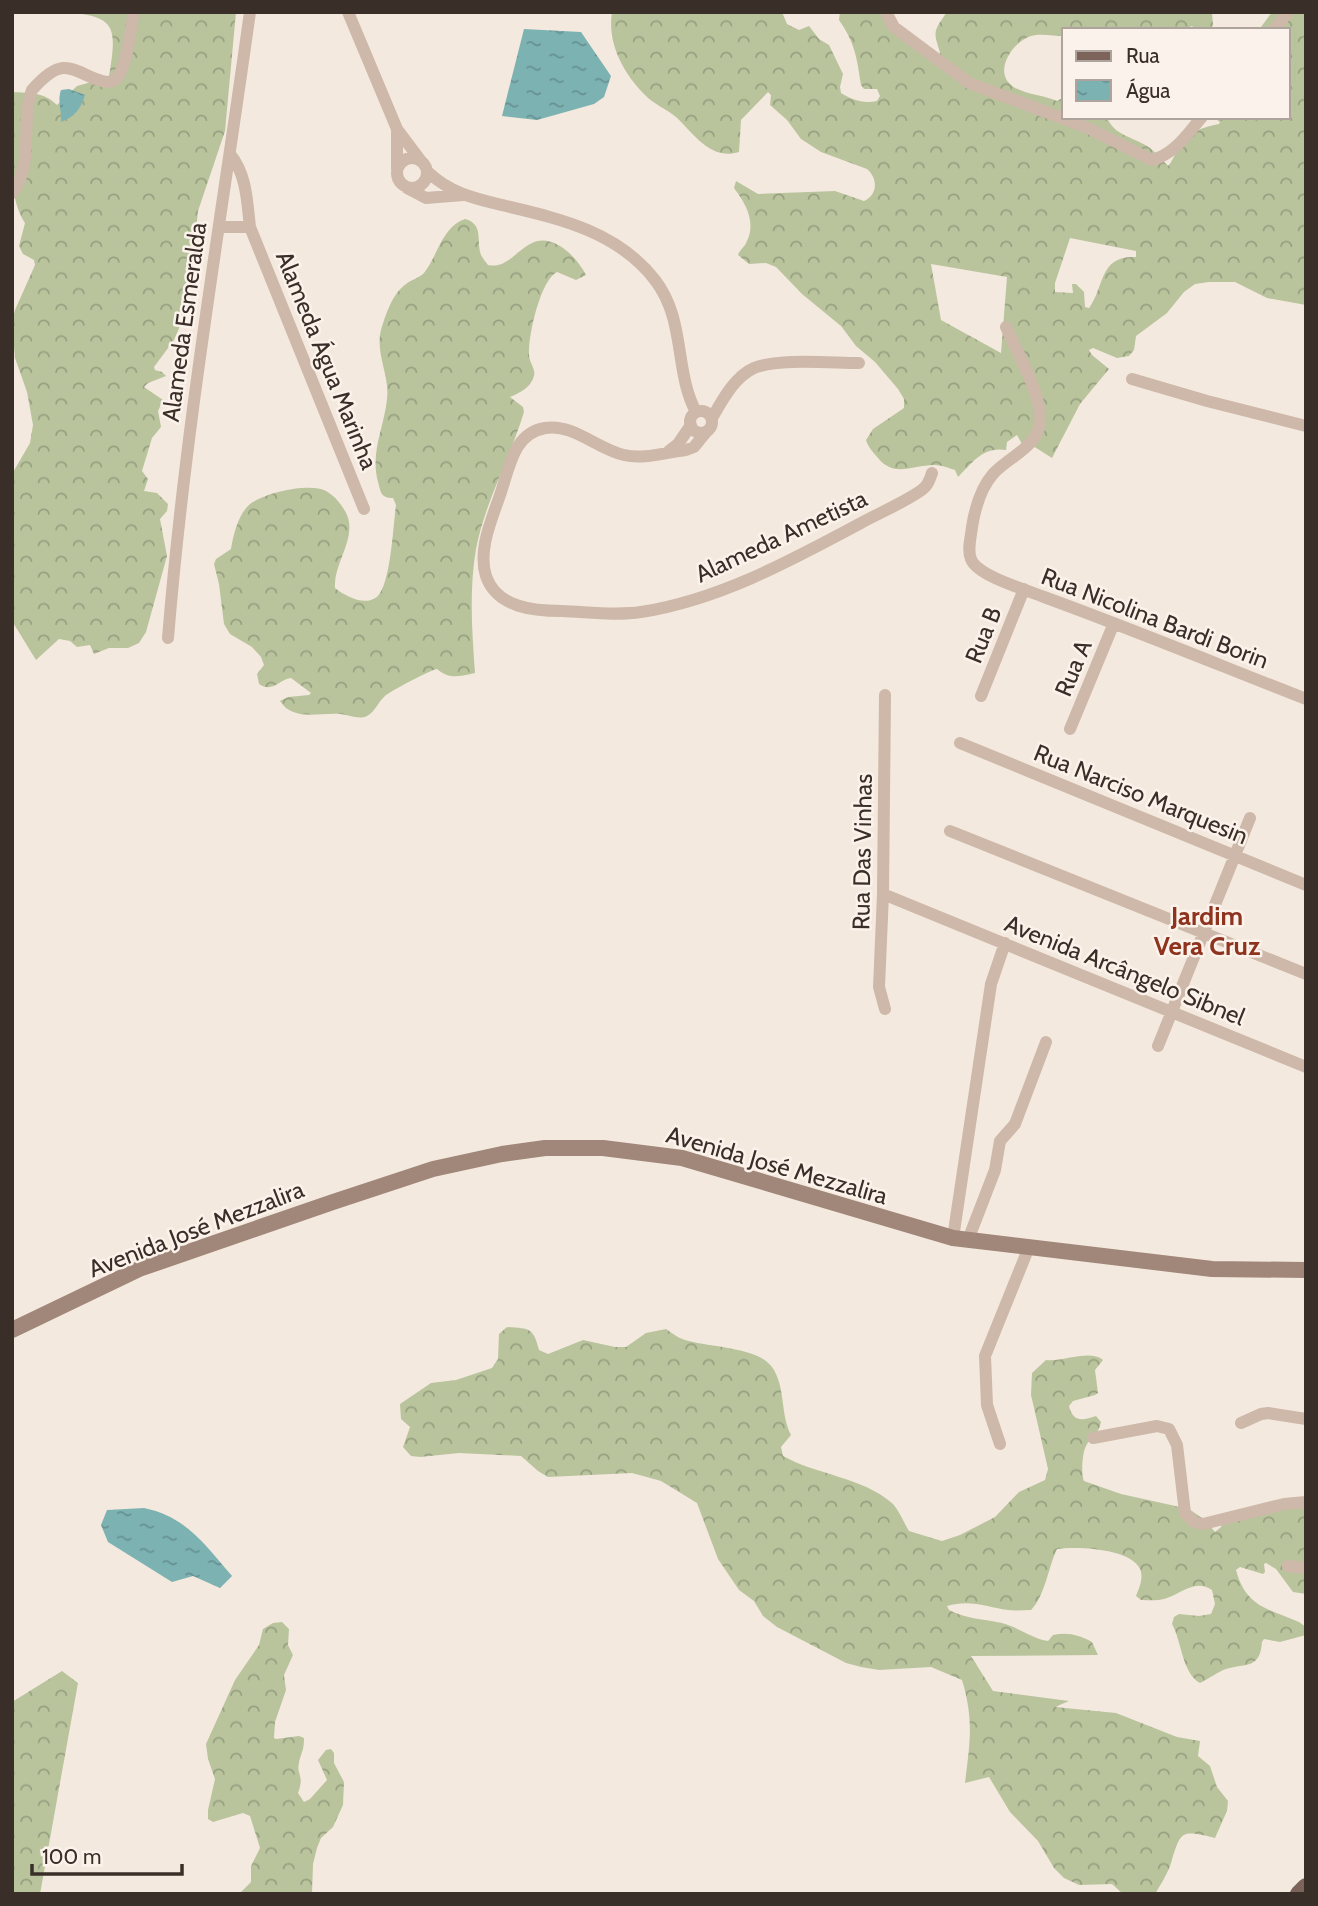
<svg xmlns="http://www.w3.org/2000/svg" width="1318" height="1906" font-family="Cabin,sans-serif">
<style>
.forest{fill:url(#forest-crowns);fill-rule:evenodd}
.water{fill:url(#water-ripples)}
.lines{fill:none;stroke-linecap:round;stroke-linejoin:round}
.minor{stroke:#cdb8a9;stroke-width:12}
.secondary{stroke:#a1867a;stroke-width:16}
.primary{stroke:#7c645a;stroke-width:18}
.labels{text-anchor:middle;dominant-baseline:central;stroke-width:5;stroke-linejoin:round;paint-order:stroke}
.street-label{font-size:24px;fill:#3a2e29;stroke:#fbf3eb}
.neighbourhood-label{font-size:26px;font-weight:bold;fill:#8d331e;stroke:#fbf3eb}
</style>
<defs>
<pattern id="forest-crowns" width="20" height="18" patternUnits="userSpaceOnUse" patternTransform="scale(1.75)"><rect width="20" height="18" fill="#b9c49d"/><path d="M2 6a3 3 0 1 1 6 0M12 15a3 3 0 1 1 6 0" fill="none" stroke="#97a080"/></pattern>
<pattern id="water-ripples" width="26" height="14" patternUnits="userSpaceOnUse" patternTransform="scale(1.75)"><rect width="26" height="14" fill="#7cb2b2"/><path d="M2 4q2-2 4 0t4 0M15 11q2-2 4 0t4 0" fill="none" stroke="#679191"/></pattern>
</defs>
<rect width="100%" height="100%" fill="#f4e9de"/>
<path class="forest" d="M 63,12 L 236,12 L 225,131 L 198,211 L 191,278 L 180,326 L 174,340 L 154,367 L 155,370 L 162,372 L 166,376 L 148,383 L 144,387 L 163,400 L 158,411 L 161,427 L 152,438 L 142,471 L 148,479 L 144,491 L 157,493 L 168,504 L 167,511 L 160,519 L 167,556 L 146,632 L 139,643 L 128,648 L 109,648 L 94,654 L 90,645 L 77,647 L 70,641 L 59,639 L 36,660 L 12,621 L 12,474 L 30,443 L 33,425 L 27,392 L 15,358 L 12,323 L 15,310 L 35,265 L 34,260 L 23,254 L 19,246 L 25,223 C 4,190 12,130 12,92 C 31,93 44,92 57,105 L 77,86 L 109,77 C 117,26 117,16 63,12 Z
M 612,12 L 782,12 L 787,24 L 799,30 L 809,26 L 819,39 L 829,45 L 843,74 L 840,87 L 841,93 C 853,100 863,104 877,101 L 880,96 L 877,89 L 864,89 L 861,85 C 857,58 855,43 839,20 L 840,12 L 879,12 L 891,28 L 937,58 L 940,53 C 934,32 932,33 947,12 L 1212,12 L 1213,25 L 1211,30 L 1196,30 L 1192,26 L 1183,30 L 1082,30 L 1078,27 L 1064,30 L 1064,36 C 1054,36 1040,33 1031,36 C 1014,41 994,69 1010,84 C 1020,94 1044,95 1057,101 L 1064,97 L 1064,117 L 1107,117 C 1113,135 1133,137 1147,146 C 1155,151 1162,160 1168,166 C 1173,161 1175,153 1179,146 C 1189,132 1203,127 1219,124 L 1220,122 L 1213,117 L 1288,117 L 1288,30 L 1262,30 L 1261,27 L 1272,12 L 1306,12 L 1306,305 L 1267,298 L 1235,282 L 1209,282 L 1195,284 L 1184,292 L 1167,313 L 1136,336 L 1134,350 L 1129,356 L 1117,358 L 1093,348 L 1089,350 L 1092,355 L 1109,369 L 1080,404 L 1052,458 L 1033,446 L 1022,444 L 1017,435 L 1007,442 L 1006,450 C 983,446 973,462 958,477 L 955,470 C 949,468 941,465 934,465 C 913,465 894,478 878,458 C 873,452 868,447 866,440 L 873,429 L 904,408 L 904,399 L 898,389 L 875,362 L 856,346 L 841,326 L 802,294 L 776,267 L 766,263 L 749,264 L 738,255 C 740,249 745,247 747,241 C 756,222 746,204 734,188 L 736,181 L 758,194 L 835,191 L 864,201 C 878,195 878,178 867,169 L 821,152 L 801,139 L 787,120 L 770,105 L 771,95 L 768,92 L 741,120 L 739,152 C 711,161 694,134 676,117 C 667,109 653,104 645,95 C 623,73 607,43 612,12 ZM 1070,238 L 1136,251 L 1136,257 C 1099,255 1105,286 1089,308 L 1085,307 L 1084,292 L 1076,284 L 1072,284 L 1073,293 L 1055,292 L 1055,283 ZM 931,264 L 1007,277 L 1001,353 L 941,320 Z
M 465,219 C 484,224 476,240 481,255 C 483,259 486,262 488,265 C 506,269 515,252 530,244 C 552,231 577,257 586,275 L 576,280 L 557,272 C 540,281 528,336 529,355 C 529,362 536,369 534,376 C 531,387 520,393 510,397 L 523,407 L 524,412 C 510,458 485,502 476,549 C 469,590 472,632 475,673 C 460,676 450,680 437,669 C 432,669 389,692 385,696 C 378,702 375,712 367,716 C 359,720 349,715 340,714 C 320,712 293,722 280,701 L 288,697 L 309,695 L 311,693 L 291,678 C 278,680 273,693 259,684 L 257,674 L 264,665 L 261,657 L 252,647 L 230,634 L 224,624 L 219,584 L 214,564 L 216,559 L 231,549 C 233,536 238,515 249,505 C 262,493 310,482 326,491 C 335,496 343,506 347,515 C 357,539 333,564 335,588 C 346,597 370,609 380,593 C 391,576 393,527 396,505 L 393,498 C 381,498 381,493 378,482 C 370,452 384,428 387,399 C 390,376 375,353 381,330 C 386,314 392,294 406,284 C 411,280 419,278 424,273 C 438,255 442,227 465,219 Z
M 507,1327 C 530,1329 533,1327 539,1350 L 548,1354 L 583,1340 L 615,1347 L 626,1347 L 646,1333 L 666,1329 C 672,1333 678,1338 685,1340 C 707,1347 758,1347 772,1367 C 786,1387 780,1414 791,1435 L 781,1447 L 783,1456 C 817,1475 862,1477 892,1503 C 899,1510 904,1523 909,1531 L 942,1541 L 960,1535 L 995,1517 L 1019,1492 L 1045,1480 L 1048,1469 L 1031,1395 L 1032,1373 L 1046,1360 C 1063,1362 1090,1349 1103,1360 L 1095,1370 L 1098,1393 L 1095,1395 L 1073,1401 L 1069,1406 C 1073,1422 1082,1421 1096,1416 L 1101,1422 C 1099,1434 1091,1436 1086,1446 C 1082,1454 1081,1474 1084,1481 L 1121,1494 L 1189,1509 L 1205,1520 L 1215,1532 L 1221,1527 L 1225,1515 L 1306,1498 L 1306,1594 L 1293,1592 L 1276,1569 L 1266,1563 L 1264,1564 L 1265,1572 L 1263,1574 L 1240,1567 L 1236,1570 C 1246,1607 1267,1608 1299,1622 L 1306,1627 L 1306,1635 L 1280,1642 L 1264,1639 L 1262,1642 C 1260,1669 1247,1663 1226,1669 C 1217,1672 1209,1679 1200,1683 C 1182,1673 1182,1642 1172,1624 L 1174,1617 L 1179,1614 L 1199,1616 L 1211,1614 L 1215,1604 L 1212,1590 C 1194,1578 1180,1595 1164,1599 C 1157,1601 1148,1600 1141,1600 L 1136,1596 C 1139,1588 1144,1578 1140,1569 C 1131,1548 1075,1546 1057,1549 C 1048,1568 1045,1596 1031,1610 C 1023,1610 1015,1611 1008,1610 C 986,1607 970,1599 947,1606 L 949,1610 C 966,1619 984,1619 1002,1623 C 1018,1627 1033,1639 1048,1641 L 1053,1635 C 1068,1632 1079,1635 1092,1642 L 1098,1655 L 971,1656 L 993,1691 L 1069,1701 L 1055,1707 L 1116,1713 L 1177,1737 L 1200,1741 L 1198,1756 L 1210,1766 L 1217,1787 L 1228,1801 L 1227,1811 L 1215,1838 C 1181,1830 1181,1830 1171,1863 C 1168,1873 1161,1884 1155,1894 L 1123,1894 L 1112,1884 L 1079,1885 L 1064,1878 L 1054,1868 L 1038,1841 L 1010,1812 L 989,1777 L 965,1783 C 970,1742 974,1720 962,1680 L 931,1667 L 879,1670 L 861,1667 L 846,1663 L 777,1627 L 763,1616 L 754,1601 L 739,1590 L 718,1559 L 697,1503 L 661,1481 L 632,1473 L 548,1477 L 538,1471 L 521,1456 L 459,1453 L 420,1457 L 411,1456 L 403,1447 L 410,1427 L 401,1419 L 400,1404 L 431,1383 L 456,1380 L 492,1368 L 498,1359 L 499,1334 Z
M 282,1622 L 289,1629 L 288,1645 L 293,1655 L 284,1675 L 286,1690 L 275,1722 L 274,1738 L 276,1739 L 299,1736 L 304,1738 C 304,1752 301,1752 299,1763 C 296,1775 305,1775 298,1793 L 304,1802 L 310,1799 L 327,1780 L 318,1760 L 326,1750 L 331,1749 L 334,1753 L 334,1763 L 344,1782 L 343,1805 L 333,1827 L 321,1838 L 317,1848 L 313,1864 L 312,1894 L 239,1894 L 251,1882 L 251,1866 L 260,1848 L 250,1816 L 243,1813 L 213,1822 L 208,1819 L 208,1810 L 215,1779 L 208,1759 L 206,1744 L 235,1680 L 259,1645 L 263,1629 L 273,1623 Z
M 62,1671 L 78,1683 L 40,1894 L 12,1894 L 12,1702 Z"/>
<path class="water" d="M 524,29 L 581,32 L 611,76 L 604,97 L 594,104 L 537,120 L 502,116 Z
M 69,89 L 85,95 C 81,109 74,117 61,122 C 62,110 57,102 61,90 Z
M 144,1508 C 187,1517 205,1545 232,1576 L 220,1588 L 193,1576 L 172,1582 L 108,1542 L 101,1525 L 107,1510 Z"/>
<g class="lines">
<path class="minor" d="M 348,12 L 397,129 L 421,161
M 886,12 L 894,27 L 969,83 L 1088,128 L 1152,160 C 1175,154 1187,134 1202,117
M 1274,30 L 1288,12
M 397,130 L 397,169
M 230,154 C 247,175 247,202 250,227 L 364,509
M397 173a15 15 0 1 1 30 0a15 15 0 1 1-30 0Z
M 428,172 C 451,194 477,199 506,206 C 561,219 618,232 655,280 C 686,320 674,371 696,412
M 407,188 L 426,198 L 463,195
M 12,193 C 35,164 20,121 32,90 C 39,82 52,69 63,68 C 82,66 110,98 121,71 C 129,54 130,31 134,12
M 219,227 L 250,227
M 1006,327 C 1017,351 1038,389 1040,415 C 1043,446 1010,455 993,474 C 980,489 975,508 972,527 C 971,537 967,550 971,559 C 977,576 1027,590 1044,597 C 1132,629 1219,665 1306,699
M 1132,379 L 1207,401 L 1306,426
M690 422a11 11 0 1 1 22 0a11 11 0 1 1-22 0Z
M 712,418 C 722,401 734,377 754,368 C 779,358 831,363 859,363
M 707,431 L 694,447 L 686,450 C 667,452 643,460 624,455 C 597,449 573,423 545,428 C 515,433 510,464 502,489 C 494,515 477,548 486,576 C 497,608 534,611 562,611 C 588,612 616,616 641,612 C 719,600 792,560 861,523 C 875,515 916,497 925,487 C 929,483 930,478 932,473
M 669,451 L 678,444 L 691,425
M 168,638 C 185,428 221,221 250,12
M 981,696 L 1024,589
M 1070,729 L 1114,623
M 960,743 L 1306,885
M 950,831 L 1306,974
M 883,894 L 1306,1067
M 885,1009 L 879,987 L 883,894 L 885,695
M 1158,1046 L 1250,818
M 953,1238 L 991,984 L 1005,943
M 968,1240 L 995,1170 L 1000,1141 L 1015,1124 L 1046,1042
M 1241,1423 L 1261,1414 L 1268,1413 L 1306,1419
M 1093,1438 L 1157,1426 L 1169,1429 L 1177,1445 L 1185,1513 L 1194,1522 L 1203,1524 L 1284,1504 L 1306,1502
M 1000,1444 L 987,1405 L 985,1356 L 1029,1247
M 1288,1566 L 1306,1568"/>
<path class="secondary" d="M 12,1330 L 139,1269 L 333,1202 L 433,1169 L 502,1154 L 545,1148 L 603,1148 L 682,1158 L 953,1238 L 1212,1269 L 1306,1270"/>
<path class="primary" d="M 1299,1894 L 1306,1887"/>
</g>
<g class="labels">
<g class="street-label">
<text transform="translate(184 322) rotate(-82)">Alameda Esmeralda</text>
<text transform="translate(327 360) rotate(68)">Alameda Água Marinha</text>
<text transform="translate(781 536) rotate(-25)">Alameda Ametista</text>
<text transform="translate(1155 618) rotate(21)">Rua Nicolina Bardi Borin</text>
<text transform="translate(983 635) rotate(-68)">Rua B</text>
<text transform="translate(1073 668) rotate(-67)">Rua A</text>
<text transform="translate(1141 794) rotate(22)">Rua Narciso Marquesin</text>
<text transform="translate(862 852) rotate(-89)">Rua Das Vinhas</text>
<text transform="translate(1125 970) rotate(22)">Avenida Arcângelo Sibnel</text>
<text transform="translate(777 1165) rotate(16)">Avenida José Mezzalira</text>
<text transform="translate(196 1229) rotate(-21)">Avenida José Mezzalira</text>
</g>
<g class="neighbourhood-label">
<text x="1207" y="916">Jardim<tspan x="1207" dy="30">Vera Cruz</tspan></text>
</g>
</g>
<rect width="1318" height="1906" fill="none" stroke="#3a2e29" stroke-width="28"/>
<rect x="1062" y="28" width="228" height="91" fill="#fbf3eb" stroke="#aea49d" stroke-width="2"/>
<rect x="1076" y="51" width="35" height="10" fill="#7c645a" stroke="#aea49d" stroke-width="2"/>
<text x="1126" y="63" font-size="21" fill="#3a2e29">Rua</text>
<rect x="1076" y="80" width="35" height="21" fill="url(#water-ripples)" stroke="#aea49d" stroke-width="2"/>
<text x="1126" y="98" font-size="21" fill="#3a2e29">Água</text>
<path d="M32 1864v10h150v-10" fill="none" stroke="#3a2e29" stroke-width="3.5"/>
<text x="42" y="1864" font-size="21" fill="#3a2e29" stroke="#fbf3eb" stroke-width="5" paint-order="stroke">100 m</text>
</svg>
